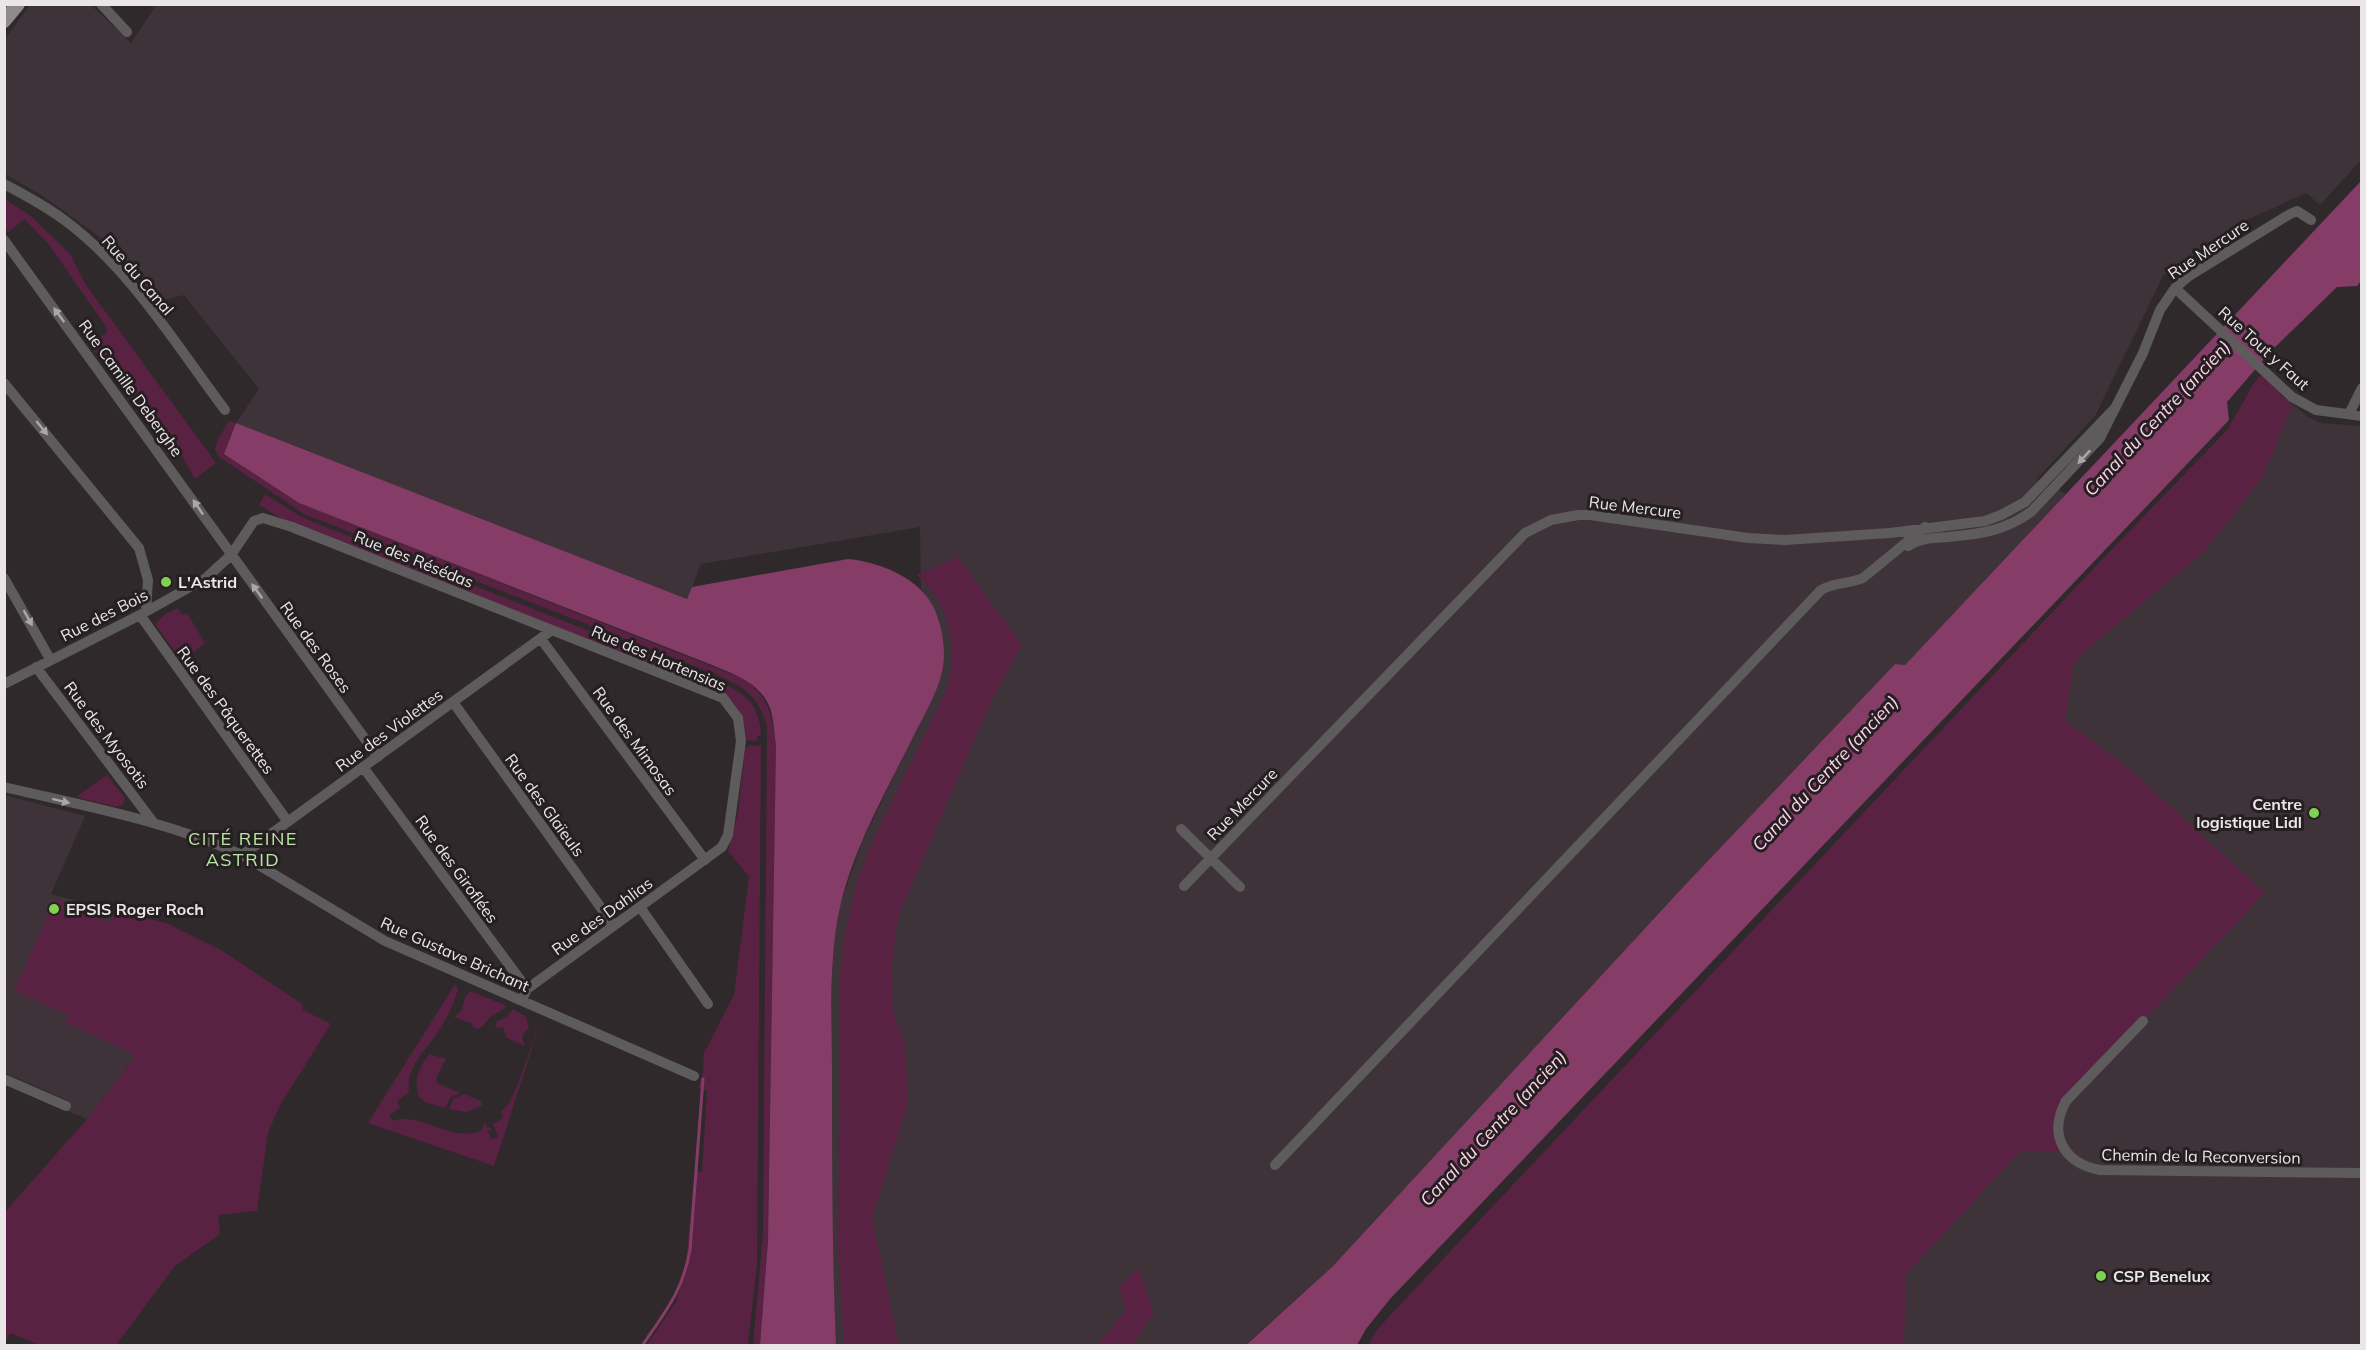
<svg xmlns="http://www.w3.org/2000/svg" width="2366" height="1350" font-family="Mulish,sans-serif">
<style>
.built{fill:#3e3339}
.green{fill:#592243}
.water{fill:#853d68}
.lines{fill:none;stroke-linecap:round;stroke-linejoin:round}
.stream{stroke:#853d68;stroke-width:3}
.minor{stroke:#5e5b5c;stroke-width:10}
.major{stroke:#908a8d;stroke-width:14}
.oneway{fill:#aba7a9}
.poi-dot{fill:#80d051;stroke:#251f22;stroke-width:2}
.labels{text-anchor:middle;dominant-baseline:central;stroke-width:6;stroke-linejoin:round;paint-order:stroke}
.street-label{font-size:16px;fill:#eae6e8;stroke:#251f22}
.poi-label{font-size:16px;font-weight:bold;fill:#eae6e8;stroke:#251f22;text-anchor:start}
.water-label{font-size:18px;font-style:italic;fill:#fed3ea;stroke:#251f22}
.neighbourhood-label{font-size:18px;letter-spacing:1.5px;fill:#b9e6a3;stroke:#251f22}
</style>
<rect width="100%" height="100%" fill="#2f292c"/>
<path class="built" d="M 31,4 L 91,5 L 131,43 L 157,4 L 2361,5 L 2361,160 L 2320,205 L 2306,193 L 2244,221 L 2163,276 L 2095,416 L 2036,480 L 2066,494 L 1905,665 L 1895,664 L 1685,885 L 1333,1266 L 1245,1345 L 836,1345 L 832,1251 L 832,951 L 841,902 L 862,842 L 931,699 L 942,671 L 939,618 L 921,588 L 920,527 L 701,564 L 687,599 L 236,423 L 259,389 L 184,295 L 168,299 L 152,295 L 138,276 L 97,235 L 43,196 L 5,174 L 4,40 Z
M 2280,394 L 2308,417 L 2321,423 L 2361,426 L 2361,1345 L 1432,1346 Z
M 4,795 L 85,816 L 51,894 L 113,911 L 109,923 L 131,1053 L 134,1058 L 87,1119 L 63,1109 L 67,1100 L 5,1073 Z"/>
<path class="green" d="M 5,199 L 32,217 L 70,254 L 86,285 L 216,463 L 195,479 L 180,453 L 170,458 L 134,402 L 90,345 L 106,333 L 107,328 L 50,246 L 25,219 L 8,232 L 5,227 Z
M 2264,371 L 2285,390 L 2280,394 L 2292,405 L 2263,477 L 2204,552 L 2084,652 L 2073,665 L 2065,720 L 2132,771 L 2265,893 L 2067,1101 L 2062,1110 L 2066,1151 L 2020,1152 L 1906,1274 L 1904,1345 L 1368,1346 L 1376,1331 L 1396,1309 L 2093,569 L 2228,429 L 2254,383 Z
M 229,421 L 236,423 L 224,454 L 299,503 L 744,679 C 772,701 770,713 776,745 L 768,1241 L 760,1345 L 753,1345 L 763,1233 L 767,726 C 756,691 742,686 710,672 L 304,514 L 218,456 L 215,450 L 218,439 Z
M 265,494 L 300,516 L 315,523 L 729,686 C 750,697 760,711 761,735 L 757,736 L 757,741 L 746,740 C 745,715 739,705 718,691 L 286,521 L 259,505 Z
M 958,557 L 1022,645 L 991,701 L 898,917 L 892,963 L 893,1011 L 905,1044 L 908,1104 L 872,1217 L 899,1345 L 844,1345 L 838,1249 L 840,977 L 845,934 L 857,882 L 874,838 L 948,687 C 957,643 950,606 917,575 Z
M 178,608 L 182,615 L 187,613 L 205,643 L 182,661 L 155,624 L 164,615 Z
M 750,745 L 761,746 L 757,1265 L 748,1345 L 646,1346 L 676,1302 L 685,1273 L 695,1170 L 702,1172 L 707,1091 L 698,1088 L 703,1073 L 704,1053 L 734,995 L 749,877 L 728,851 L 738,813 L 745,748 Z
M 107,775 L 125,798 L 123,805 L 116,807 L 76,797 Z
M 55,899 L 109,923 L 113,911 L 166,923 L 221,950 L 302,1004 L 303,1010 L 331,1024 L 279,1107 L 268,1133 L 257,1211 L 218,1215 L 220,1234 L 175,1266 L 116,1345 L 39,1345 L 10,1333 L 5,1342 L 5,1212 L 87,1119 L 134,1058 L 131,1053 L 66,1023 L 68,1015 L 14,991 Z
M 455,984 L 458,989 C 454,1003 448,1017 440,1029 C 427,1050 406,1065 409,1092 L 397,1101 L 400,1108 L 389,1115 L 393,1121 C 421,1111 450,1143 481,1131 L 486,1121 L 486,1127 L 490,1127 L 491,1129 L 488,1131 L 491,1139 L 498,1137 L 494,1126 L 491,1125 L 503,1118 L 501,1112 L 509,1103 L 516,1089 L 541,1020 L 494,1166 L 368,1123 Z
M 470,991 L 507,1006 C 502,1011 499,1012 493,1015 C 487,1019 486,1025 478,1029 L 472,1026 L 473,1024 L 454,1017 L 462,1010 L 465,997 Z
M 513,1009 L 526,1017 L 529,1028 C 522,1033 521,1038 525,1046 L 507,1038 L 503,1027 L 495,1028 L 497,1021 L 507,1017 Z
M 429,1054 L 446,1059 L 436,1079 L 437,1083 L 460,1093 L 451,1097 L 445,1108 L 425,1102 L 418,1096 C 414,1077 419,1069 429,1054 Z
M 464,1094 L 481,1101 L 482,1105 L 467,1112 L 449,1109 L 453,1099 Z
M 1138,1267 L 1154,1313 L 1132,1345 L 1097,1345 L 1126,1311 L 1119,1287 Z"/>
<path class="water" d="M 2361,181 L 2361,281 L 2357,286 L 2337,287 L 2272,350 L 2227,402 L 2229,420 L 1390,1299 L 1366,1329 L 1357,1345 L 1245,1346 L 1333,1266 L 1685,885 L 1895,664 L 1905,665 Z
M 236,423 L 687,599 L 692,587 L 848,559 C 861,560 871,563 883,567 C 925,583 942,608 944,652 C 945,682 926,711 913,737 C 887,790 855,845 841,903 C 828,957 832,1014 832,1069 C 832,1162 832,1253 836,1345 L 760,1345 L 768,1241 L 776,745 C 774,734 774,719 770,708 C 760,681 730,673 707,663 L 299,503 L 224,454 Z"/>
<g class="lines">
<path class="stream" d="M 642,1346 C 666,1310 682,1293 690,1250 L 703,1079"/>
<path class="minor" d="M 101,4 L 127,32
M 4,184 C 25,195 45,206 63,219 C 130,268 176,345 225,410
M 4,240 L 378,757
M 2175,288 L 2292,397 L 2316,410 L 2362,416
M 4,383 L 139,548 L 148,580 L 146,611
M 2349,414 L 2362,388
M 1908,546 C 1920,538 1934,538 1948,537 C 1980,534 2006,531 2032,511 L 2100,438 L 2143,353 L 2160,310 L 2175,288 L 2189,276 L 2290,214 L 2297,211 L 2311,220
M 4,578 L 50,659
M 140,615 L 288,822
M 541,639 L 705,860
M 36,667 L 153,822
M 4,684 L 140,615 L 206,578 L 231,555 L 254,521 L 263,518 L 292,527 L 723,698 L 738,718 L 741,741 L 728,835 L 722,847 L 527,989 L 522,1000
M 453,702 L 614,926
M 363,767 L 527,989
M 4,787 C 84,806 167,821 242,855 L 385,941 L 694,1076
M 1181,829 L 1240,887
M 242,855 L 552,630
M 1184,886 L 1525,533 L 1551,520 L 1578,515 L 1590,515 L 1748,538 L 1785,540 L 1890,533 L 1985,521 L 2001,515 L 2025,502 L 2115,408
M 640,907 L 708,1004
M 2143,1021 L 2066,1101 C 2048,1134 2063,1163 2100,1170 L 2362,1173
M 4,1079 L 66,1106
M 1275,1165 L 1821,590 C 1834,582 1849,584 1863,578 L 1925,527"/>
<path class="major" d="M 4,21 L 18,4"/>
</g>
<defs><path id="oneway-solid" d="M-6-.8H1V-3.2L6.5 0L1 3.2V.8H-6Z" transform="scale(1.5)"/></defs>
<g class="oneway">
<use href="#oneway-solid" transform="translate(59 315) rotate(-126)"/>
<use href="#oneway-solid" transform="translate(42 428) rotate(51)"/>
<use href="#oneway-solid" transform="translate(2084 457) rotate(133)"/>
<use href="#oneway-solid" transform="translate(198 507) rotate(-124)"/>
<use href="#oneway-solid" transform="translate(257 591) rotate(-126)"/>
<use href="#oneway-solid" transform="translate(28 618) rotate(61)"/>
<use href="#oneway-solid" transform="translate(61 801) rotate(14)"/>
</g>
<g class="poi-dot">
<circle cx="166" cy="582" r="6"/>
<circle cx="2314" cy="813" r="6"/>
<circle cx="54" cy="909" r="6"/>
<circle cx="2101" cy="1276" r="6"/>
</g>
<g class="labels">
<g class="street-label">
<text transform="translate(2208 249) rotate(-34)">Rue Mercure</text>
<text transform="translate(138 275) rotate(49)">Rue du Canal</text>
<text transform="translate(2264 348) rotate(42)">Rue Tout y Faut</text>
<text transform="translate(131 388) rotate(54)">Rue Camille Deberghe</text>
<text transform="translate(1635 507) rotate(7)">Rue Mercure</text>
<text transform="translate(414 559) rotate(22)">Rue des Résédas</text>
<text transform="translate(104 615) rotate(-27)">Rue des Bois</text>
<text transform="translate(316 647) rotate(54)">Rue des Roses</text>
<text transform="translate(659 658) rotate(23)">Rue des Hortensias</text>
<text transform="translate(226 710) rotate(54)">Rue des Pâquerettes</text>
<text transform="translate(389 730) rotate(-36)">Rue des Violettes</text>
<text transform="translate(107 735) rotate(53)">Rue des Myosotis</text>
<text transform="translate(635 741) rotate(54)">Rue des Mimosas</text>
<text transform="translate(1242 804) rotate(-46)">Rue Mercure</text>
<text transform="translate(545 805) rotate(54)">Rue des Glaïeuls</text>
<text transform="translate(457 869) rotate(54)">Rue des Giroflées</text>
<text transform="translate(602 916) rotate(-36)">Rue des Dahlias</text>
<text transform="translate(455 954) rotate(24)">Rue Gustave Brichant</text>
<text transform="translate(2201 1156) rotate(1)">Chemin de la Reconversion</text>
</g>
<g class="poi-label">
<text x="178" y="582">L'Astrid</text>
<text x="2302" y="804" text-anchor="end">Centre<tspan x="2302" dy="18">logistique Lidl</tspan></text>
<text x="66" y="909">EPSIS Roger Roch</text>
<text x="2113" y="1276">CSP Benelux</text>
</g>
<g class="water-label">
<text transform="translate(2157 418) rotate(-47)">Canal du Centre (ancien)</text>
<text transform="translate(1825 773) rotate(-47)">Canal du Centre (ancien)</text>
<text transform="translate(1493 1128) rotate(-47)">Canal du Centre (ancien)</text>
</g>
<g class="neighbourhood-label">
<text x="243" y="838">CITÉ REINE<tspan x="243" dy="21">ASTRID</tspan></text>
</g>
</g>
<rect width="2366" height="1350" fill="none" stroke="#eae6e8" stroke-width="12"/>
</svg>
